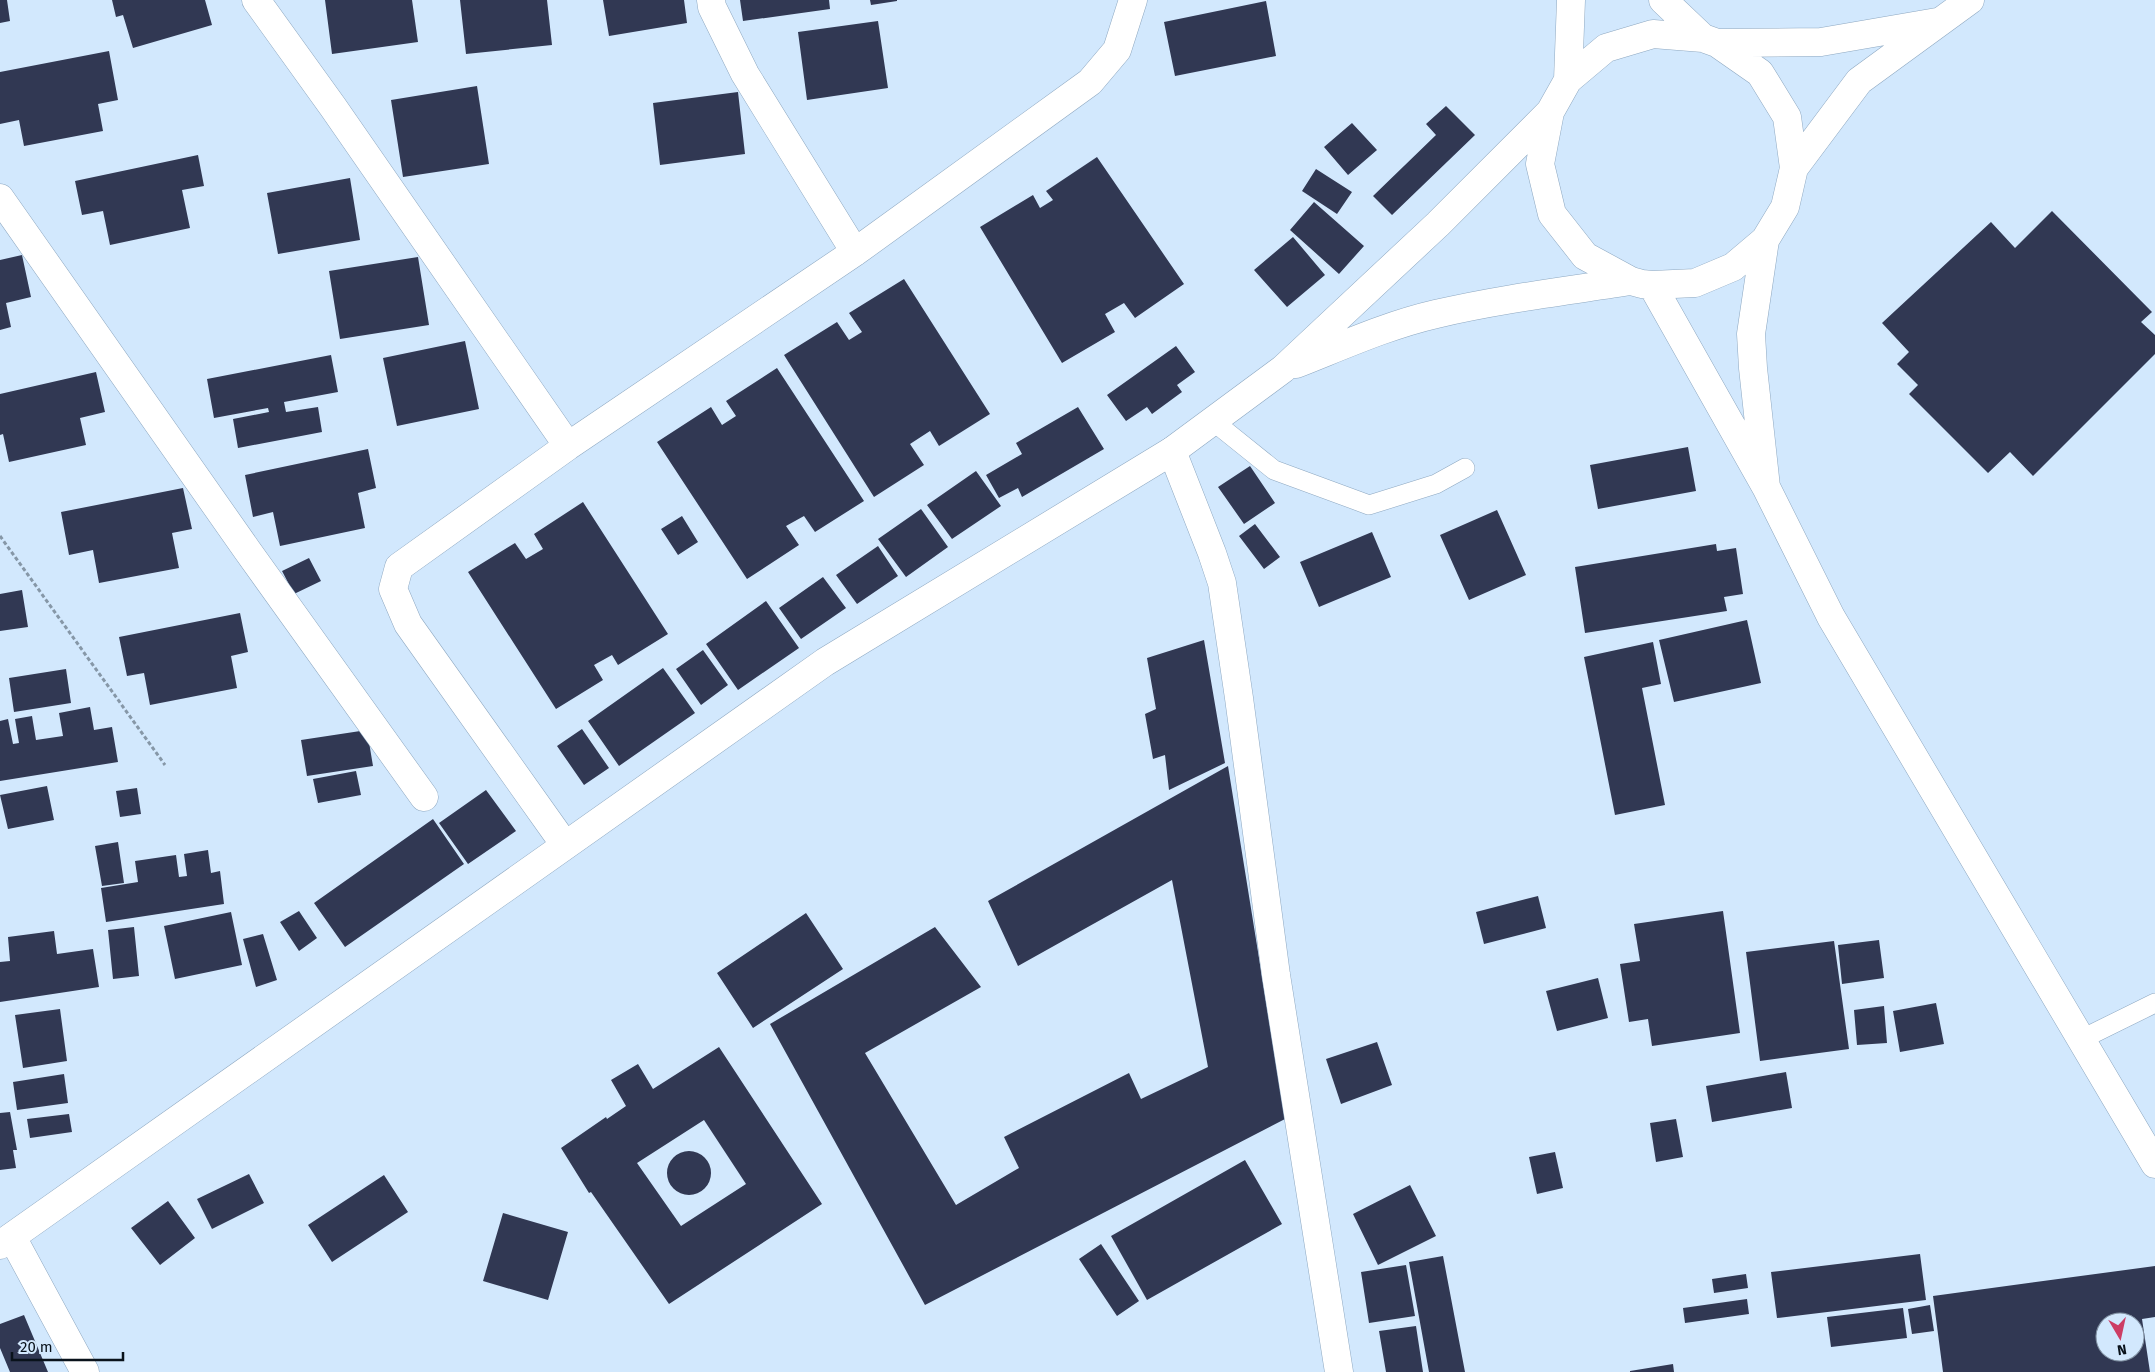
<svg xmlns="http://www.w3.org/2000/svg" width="2155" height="1372" font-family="'Fira Sans',sans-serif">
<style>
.building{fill:#313853;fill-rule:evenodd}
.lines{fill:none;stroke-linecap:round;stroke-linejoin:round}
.lane-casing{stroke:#8ea8c1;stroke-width:20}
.street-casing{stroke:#8ea8c1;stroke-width:29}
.secondary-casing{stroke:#8ea8c1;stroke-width:29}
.path{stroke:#8697a7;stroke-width:3;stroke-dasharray:4 2.5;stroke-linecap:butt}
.lane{stroke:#fff;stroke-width:19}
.street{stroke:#fff;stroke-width:28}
.secondary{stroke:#fff;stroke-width:28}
</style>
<rect width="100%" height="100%" fill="#d2e8fd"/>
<path class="building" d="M 0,0 L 7,0 L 10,21 L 0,23 Z
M 112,0 L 205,0 L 212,25 L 133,48 L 123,15 L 116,17 Z
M 325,0 L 412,0 L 418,42 L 332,54 Z
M 460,0 L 547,0 L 552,45 L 466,54 Z
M 603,0 L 684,0 L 687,23 L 609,36 Z
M 740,0 L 829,0 L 830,9 L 743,21 Z
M 870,0 L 897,0 L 897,1 L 871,5 Z
M 1266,1 L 1276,56 L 1175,76 L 1164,22 Z
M 878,21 L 888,88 L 807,100 L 798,32 Z
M 109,51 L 118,100 L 98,104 L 103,131 L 24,146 L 19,120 L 0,124 L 0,72 Z
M 477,86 L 489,164 L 403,177 L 391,100 Z
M 738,92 L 745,154 L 660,165 L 653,103 Z
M 1446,106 L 1475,135 L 1392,215 L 1373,196 L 1436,135 L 1426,124 Z
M 1352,123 L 1377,150 L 1348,175 L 1324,147 Z
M 198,155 L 204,186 L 182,190 L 190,228 L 110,245 L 103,211 L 82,215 L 75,181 Z
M 1097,157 L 1184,284 L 1135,318 L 1124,303 L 1105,314 L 1115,332 L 1062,363 L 980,227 L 1033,195 L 1040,208 L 1053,200 L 1046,191 Z
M 1316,169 L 1352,192 L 1337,214 L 1302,191 Z
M 350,178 L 360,240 L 278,254 L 267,193 Z
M 1314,202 L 1364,246 L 1339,274 L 1290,230 Z
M 2052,211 L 2152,312 L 2141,322 L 2155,335 L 2155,354 L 2033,476 L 2010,452 L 1988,473 L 1909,394 L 1918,385 L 1897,364 L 1909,352 L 1882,323 L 1991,222 L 2015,248 Z
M 1293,237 L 1325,275 L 1287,307 L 1254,270 Z
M 22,255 L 31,297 L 6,303 L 11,327 L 0,330 L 0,260 Z
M 418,257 L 429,325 L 340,339 L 329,271 Z
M 904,279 L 990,414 L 939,446 L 930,431 L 910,444 L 924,465 L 874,497 L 784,355 L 837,322 L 849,340 L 862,332 L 849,313 Z
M 465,341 L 479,409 L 397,426 L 383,358 Z
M 1176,346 L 1195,372 L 1177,385 L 1182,392 L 1152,414 L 1147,407 L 1126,421 L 1107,395 Z
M 331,355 L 338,392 L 284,402 L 286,412 L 318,407 L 322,432 L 238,448 L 233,419 L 269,412 L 268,408 L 214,418 L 207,379 Z
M 777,368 L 864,501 L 815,532 L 804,516 L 786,526 L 799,545 L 747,579 L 657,442 L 711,407 L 722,425 L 736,416 L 726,401 Z
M 96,372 L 105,412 L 80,418 L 86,445 L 9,462 L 3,434 L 0,435 L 0,394 Z
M 1078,407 L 1104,449 L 1022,497 L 1018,488 L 999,498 L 986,475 L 1022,454 L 1016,443 Z
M 1688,447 L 1696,491 L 1598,509 L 1590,465 Z
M 368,449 L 376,488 L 358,493 L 365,528 L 280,546 L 273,512 L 253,517 L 245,475 Z
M 1250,466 L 1275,503 L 1244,524 L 1218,487 Z
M 976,471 L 1001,506 L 952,539 L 927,505 Z
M 183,488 L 192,529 L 172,533 L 179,568 L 99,583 L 93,550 L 69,555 L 61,512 Z
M 583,502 L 668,634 L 618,665 L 612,655 L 594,665 L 603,680 L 556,709 L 468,572 L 515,543 L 526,559 L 543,549 L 534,534 Z
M 921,509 L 948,547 L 906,577 L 878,539 Z
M 1497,510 L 1526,575 L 1469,600 L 1440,535 Z
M 682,516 L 698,542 L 678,555 L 661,529 Z
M 1255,524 L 1280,557 L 1264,569 L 1239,536 Z
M 1372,532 L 1391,577 L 1319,607 L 1300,562 Z
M 1716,544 L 1717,551 L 1736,548 L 1743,594 L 1724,597 L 1727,611 L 1585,633 L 1575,567 Z
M 878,546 L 898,576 L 857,604 L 836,575 Z
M 309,558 L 321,581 L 294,594 L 282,571 Z
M 823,577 L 846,608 L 801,639 L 779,608 Z
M 22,590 L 28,627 L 0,631 L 0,594 Z
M 766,601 L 799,648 L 738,690 L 706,644 Z
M 240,613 L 248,652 L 231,656 L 237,688 L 150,705 L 144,673 L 127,676 L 119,637 Z
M 1747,620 L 1761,683 L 1674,702 L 1659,640 Z
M 1204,640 L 1225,763 L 1169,790 L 1165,755 L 1153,759 L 1145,714 L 1156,709 L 1147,658 Z
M 1653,642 L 1661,684 L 1642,688 L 1665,805 L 1615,815 L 1584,657 Z
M 703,650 L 728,685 L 701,705 L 676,669 Z
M 663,668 L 695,713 L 619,766 L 588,721 Z
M 66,669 L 71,703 L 14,712 L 9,678 Z
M 90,707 L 94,730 L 112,727 L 118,762 L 0,781 L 0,721 L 8,719 L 13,744 L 19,743 L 15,719 L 32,716 L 36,740 L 63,736 L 59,713 Z
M 582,729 L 609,768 L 584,785 L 557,746 Z
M 367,730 L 373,766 L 307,776 L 301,740 Z
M 1228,766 L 1285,1119 L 925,1305 L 770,1024 L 935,927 L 981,987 L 865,1053 L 956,1205 L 1019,1168 L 1004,1137 L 1129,1073 L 1141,1099 L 1208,1067 L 1172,880 L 1018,966 L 988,901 Z
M 356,771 L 361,795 L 318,803 L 313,779 Z
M 47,786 L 54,820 L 8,829 L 0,795 Z
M 137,788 L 141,814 L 120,817 L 116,791 Z
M 486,790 L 516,831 L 468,864 L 439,823 Z
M 433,819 L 464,864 L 345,947 L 314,903 Z
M 118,842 L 124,883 L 102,886 L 95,846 Z
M 208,850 L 211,873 L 220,871 L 224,904 L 106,922 L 101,888 L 138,882 L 135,861 L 176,855 L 179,877 L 187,876 L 184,854 Z
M 1538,896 L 1546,928 L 1484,944 L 1476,912 Z
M 299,911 L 317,938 L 299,951 L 280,922 Z
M 1723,911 L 1740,1033 L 1652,1046 L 1648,1019 L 1629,1022 L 1620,964 L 1640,961 L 1634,924 Z
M 231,912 L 242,965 L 175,979 L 164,926 Z
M 806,913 L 843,969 L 753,1028 L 717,973 Z
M 134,927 L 139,976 L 113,979 L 108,930 Z
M 54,931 L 57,954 L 93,949 L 99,987 L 0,1002 L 0,962 L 10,961 L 8,937 Z
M 263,934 L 277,980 L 256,987 L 243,939 Z
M 1879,940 L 1884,978 L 1842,984 L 1838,945 Z
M 1834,941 L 1849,1049 L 1760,1061 L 1746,952 Z
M 1598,978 L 1608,1018 L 1557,1031 L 1546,991 Z
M 1936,1003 L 1944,1044 L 1900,1052 L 1893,1011 Z
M 1884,1006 L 1887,1043 L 1857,1045 L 1854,1010 Z
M 60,1009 L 67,1061 L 23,1068 L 15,1015 Z
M 1377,1042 L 1392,1085 L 1341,1104 L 1326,1059 Z
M 719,1047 L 822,1204 L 669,1304 L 591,1192 L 589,1193 L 561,1148 L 606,1117 L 607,1119 L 626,1106 L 611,1080 L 638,1064 L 653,1089 ZM 704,1120 L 746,1184 L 681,1226 L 637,1163 Z
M 1786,1072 L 1792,1108 L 1712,1122 L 1706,1086 Z
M 64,1074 L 68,1103 L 17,1110 L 13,1082 Z
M 10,1112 L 17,1150 L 13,1150 L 16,1168 L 0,1170 L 0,1113 Z
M 69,1114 L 72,1132 L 30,1138 L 27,1119 Z
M 1676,1119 L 1683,1157 L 1656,1162 L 1650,1123 Z
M667 1173a22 22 0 1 1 44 0a22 22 0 1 1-44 0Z
M 1555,1152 L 1563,1188 L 1537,1194 L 1529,1157 Z
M 1245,1160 L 1282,1224 L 1147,1300 L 1111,1236 Z
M 249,1174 L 264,1203 L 212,1229 L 197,1199 Z
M 384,1175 L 408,1212 L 332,1262 L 308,1225 Z
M 1410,1185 L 1436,1236 L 1378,1265 L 1353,1214 Z
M 168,1201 L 195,1238 L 160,1265 L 131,1228 Z
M 503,1213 L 568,1232 L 548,1300 L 483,1281 Z
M 1101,1244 L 1139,1301 L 1117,1316 L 1079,1259 Z
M 1920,1254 L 1926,1300 L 1777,1318 L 1771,1272 Z
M 1443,1256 L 1465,1372 L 1429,1372 L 1409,1262 Z
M 1406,1265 L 1415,1316 L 1369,1323 L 1361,1272 Z
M 2155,1266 L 2155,1317 L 2142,1319 L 2150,1372 L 1943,1372 L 1933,1296 ZM 2105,1322 L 2135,1322 L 2135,1352 L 2105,1352 Z
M 1746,1274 L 1748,1288 L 1714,1293 L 1712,1279 Z
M 1747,1299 L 1749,1314 L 1685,1323 L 1683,1308 Z
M 1930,1305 L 1934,1331 L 1912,1334 L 1908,1309 Z
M 1903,1308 L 1907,1338 L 1831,1347 L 1827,1317 Z
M 24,1315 L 48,1372 L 10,1372 L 0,1348 L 0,1324 Z
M 1416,1326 L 1423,1372 L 1386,1372 L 1379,1331 Z
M 1673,1364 L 1674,1372 L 1630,1372 L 1630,1371 Z"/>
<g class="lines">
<g class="lane-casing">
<path id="lane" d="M 1213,421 L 1274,470 L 1369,505 L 1436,484 L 1465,468
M 2082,1039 L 2155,1003"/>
</g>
<g class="street-casing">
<path id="street" d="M 256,0 L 333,107 L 568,446
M 711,0 L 712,7 L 745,74 L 855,252
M 0,198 L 247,550 L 424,797
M 1172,451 L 1212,553 L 1222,583 L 1239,698 L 1276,975 L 1339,1372
M 565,845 L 408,624 L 393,589 L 399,567 L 568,446 L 855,252 L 1090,82 L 1117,50 L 1133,0
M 12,1237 L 85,1372"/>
</g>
<g class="secondary-casing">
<path id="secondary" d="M 1663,0 L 1703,38
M 1717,43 L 1821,42 L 1937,22
M 1568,80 L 1571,0
M 1794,168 L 1859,81 L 1970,0
M 1765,240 L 1733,267 L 1695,283 L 1652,285 L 1642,284 L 1631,281 L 1585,256 L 1552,214 L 1540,164 L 1550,112 L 1568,80 L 1606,48 L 1653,34 L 1703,38 L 1717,43 L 1760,73 L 1787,117 L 1794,168 L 1785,207 L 1765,240 L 1751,334 L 1753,368 L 1766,487
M 1652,285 L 1766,487 L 1831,617 L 2155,1164
M 1296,364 C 1342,346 1388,325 1436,314 C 1500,299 1566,291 1631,281
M 0,1245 L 825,662 L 1172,451 L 1283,369 L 1438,224 L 1550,112"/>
</g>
<path class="path" d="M 0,536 L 165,765"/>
<use href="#lane" class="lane"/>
<use href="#street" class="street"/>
<use href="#secondary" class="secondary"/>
</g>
<g transform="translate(2120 1337) rotate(171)"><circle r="24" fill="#d2e8fd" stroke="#8292a3"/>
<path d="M0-4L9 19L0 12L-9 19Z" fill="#cc3d64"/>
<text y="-8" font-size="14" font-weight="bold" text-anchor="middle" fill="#09121b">N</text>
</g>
<path d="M12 1352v8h111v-8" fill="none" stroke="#09121b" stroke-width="2.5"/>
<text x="20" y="1352" font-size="15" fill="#09121b" stroke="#d2e8fd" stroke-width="4" paint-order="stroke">20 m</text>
</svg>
